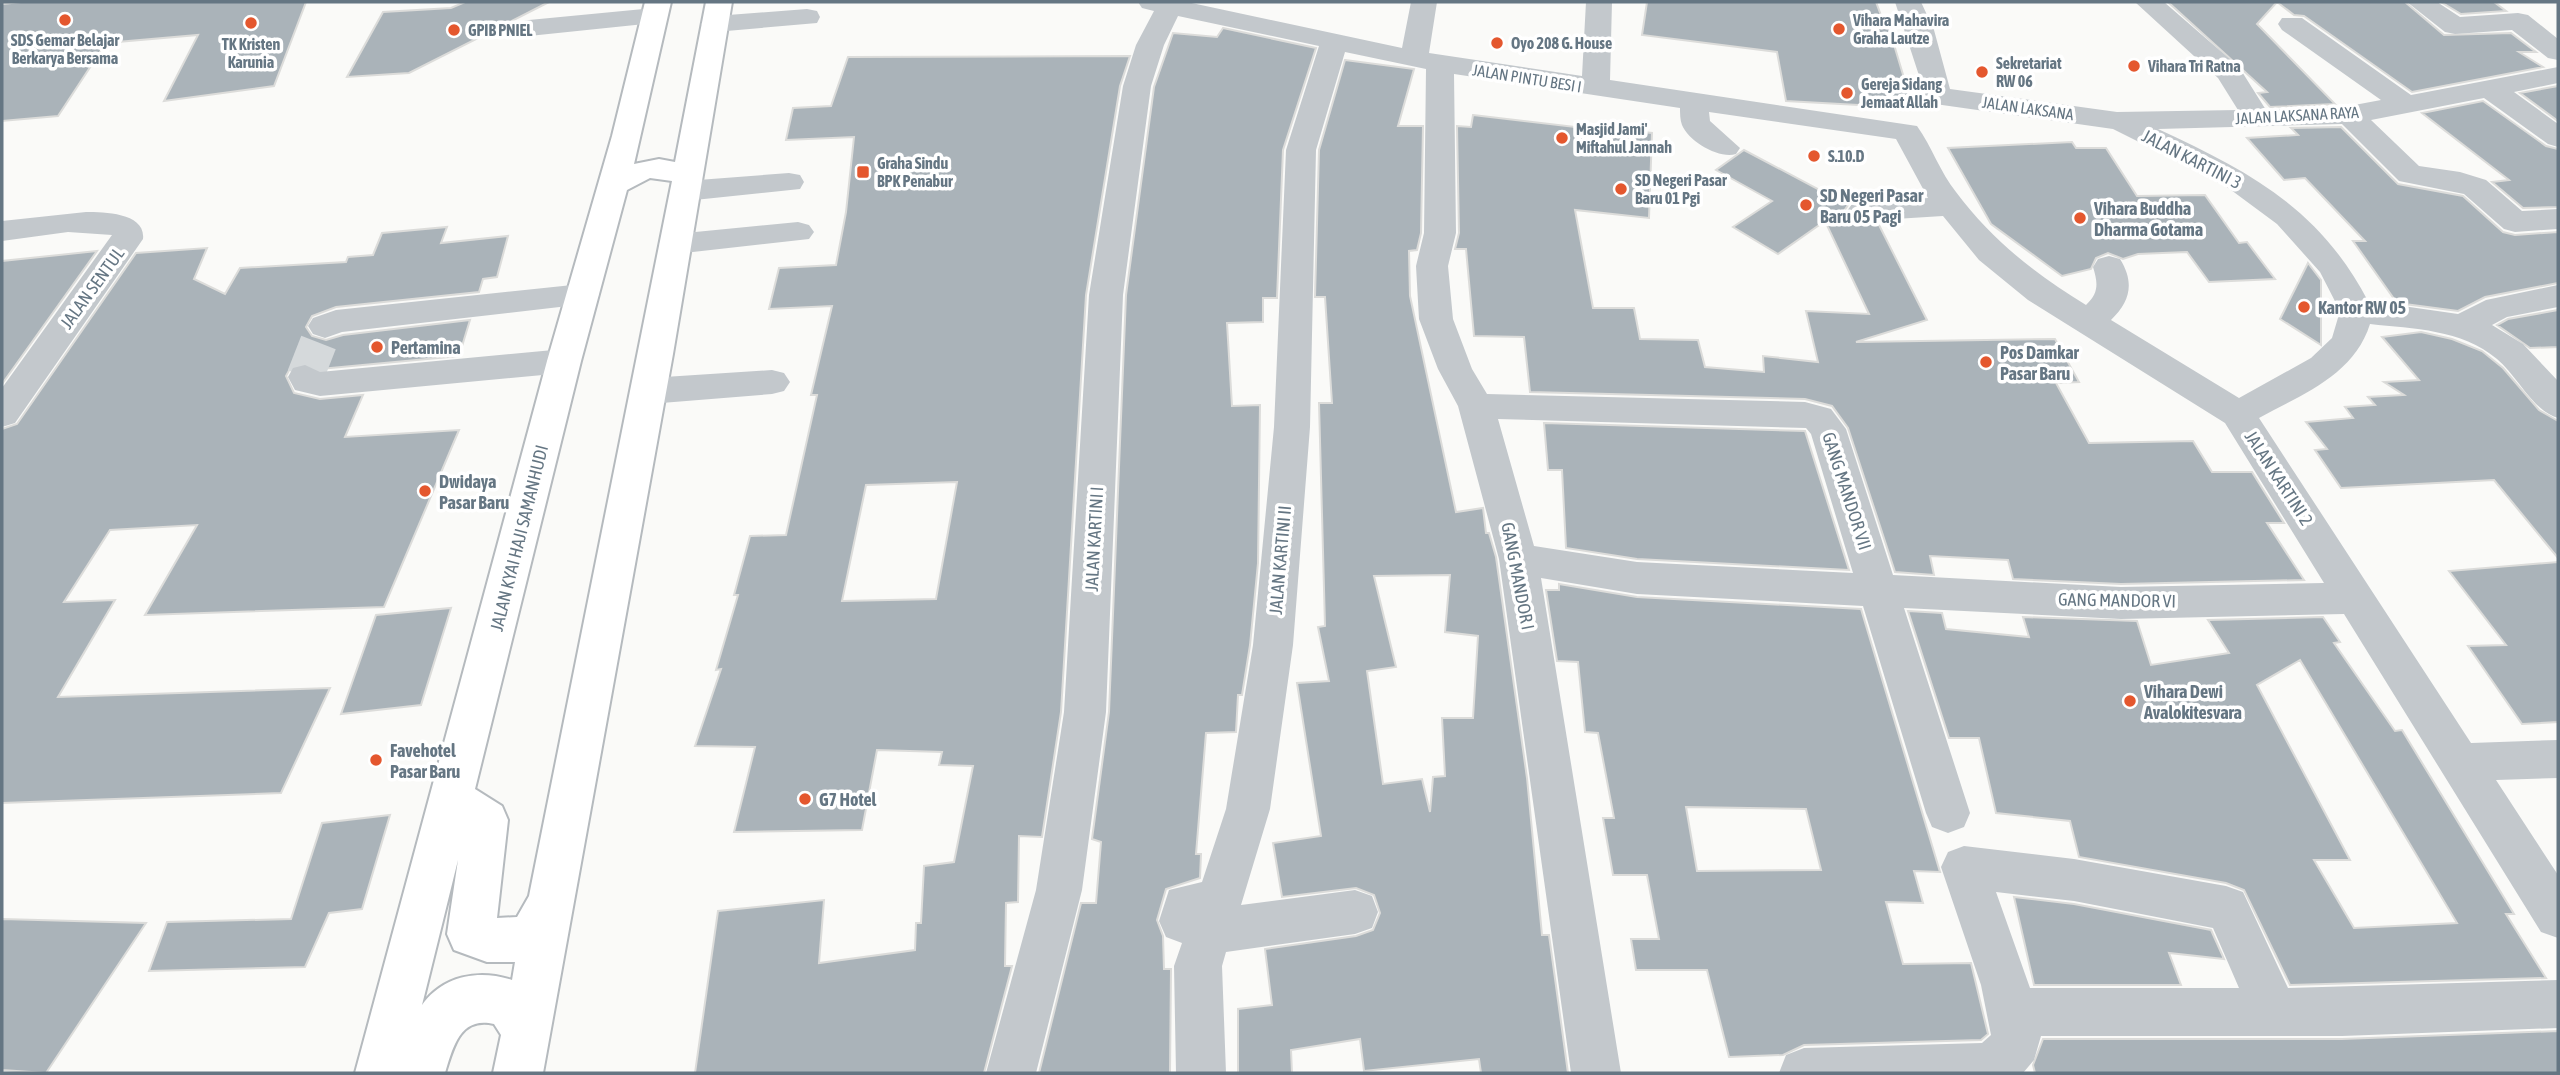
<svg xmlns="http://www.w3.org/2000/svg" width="2560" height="1075" font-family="'Asap Condensed',sans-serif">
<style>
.building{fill:#aab3b9;stroke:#dcdcda;stroke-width:2;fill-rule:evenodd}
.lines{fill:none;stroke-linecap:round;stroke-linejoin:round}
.minor-tunnel{stroke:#d5d9db;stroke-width:37;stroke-dasharray:37 18;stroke-linecap:butt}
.major-casing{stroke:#b5babe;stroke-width:4}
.minor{fill:#c3c8cc;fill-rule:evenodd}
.major{fill:#fff;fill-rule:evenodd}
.poi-dot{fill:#e4572e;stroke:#fff;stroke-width:2.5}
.labels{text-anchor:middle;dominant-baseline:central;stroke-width:7;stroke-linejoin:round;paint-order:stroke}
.far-poi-label{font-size:16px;font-weight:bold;fill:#657683;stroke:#fff;text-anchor:start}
.far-street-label{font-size:16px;fill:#657683;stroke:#fff}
.street-label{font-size:18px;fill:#657683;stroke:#fff}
.poi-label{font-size:18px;font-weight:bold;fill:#657683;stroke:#fff;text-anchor:start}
</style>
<rect width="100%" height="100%" fill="#fafaf8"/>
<path class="building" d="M 21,2 L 306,2 L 274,86 L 164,101 L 198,35 L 106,43 L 58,116 L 2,121 L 2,4 Z
M 465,2 L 549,2 L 409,73 L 347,77 L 383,12 L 451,8 Z
M 1647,2 L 1876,2 L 1882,18 L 1886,18 L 1913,108 L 1786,101 L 1777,52 L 1642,35 Z
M 2168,2 L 2405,2 L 2444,35 L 2511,33 L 2536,52 L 2519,52 L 2543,67 L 2412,92 L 2304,16 L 2294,15 L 2277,2 L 2257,24 L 2335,104 L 2270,107 L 2258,93 L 2267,92 Z
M 2441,2 L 2494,2 L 2506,11 L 2461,14 Z
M 1223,28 L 1316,48 L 1283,150 L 1277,298 L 1263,298 L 1263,322 L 1227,323 L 1232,406 L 1260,405 L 1258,563 L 1250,645 L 1242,695 L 1238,695 L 1236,732 L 1206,733 L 1196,854 L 1201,854 L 1200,878 L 1166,889 L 1157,920 L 1163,936 L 1164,969 L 1171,969 L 1170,1073 L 1039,1073 L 1081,903 L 1096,903 L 1101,842 L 1092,839 L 1109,712 L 1126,295 L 1154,87 L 1173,33 L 1217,37 Z
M 1130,56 L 1120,86 L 1086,295 L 1061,712 L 1042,837 L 1019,836 L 1018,902 L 1006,903 L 1005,966 L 1012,966 L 984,1073 L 695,1073 L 718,911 L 824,900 L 819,963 L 915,950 L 916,923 L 921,923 L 924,866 L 954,862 L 973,766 L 939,765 L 942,752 L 877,750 L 862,830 L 734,832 L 755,747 L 695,746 L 721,669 L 716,670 L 738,595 L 734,595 L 750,536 L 786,535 L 817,395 L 811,395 L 832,306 L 769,309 L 779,268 L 836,265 L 846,212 L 854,137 L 786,140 L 793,108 L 831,106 L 848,57 ZM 957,482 L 936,599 L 842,601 L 866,485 Z
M 1345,60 L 1414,69 L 1398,126 L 1423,126 L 1421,233 L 1417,250 L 1409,251 L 1410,296 L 1456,512 L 1483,508 L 1486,533 L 1489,533 L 1496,557 L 1527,778 L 1542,935 L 1549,935 L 1568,1073 L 1481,1073 L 1479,1059 L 1364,1071 L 1360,1039 L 1291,1050 L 1292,1073 L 1238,1073 L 1238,1009 L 1272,1005 L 1265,949 L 1356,936 L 1373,930 L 1380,913 L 1374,895 L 1356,888 L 1282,897 L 1273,843 L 1321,836 L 1297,683 L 1329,681 L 1318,627 L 1325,626 L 1319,403 L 1332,403 L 1325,297 L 1315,297 L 1319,150 ZM 1450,575 L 1445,632 L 1478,636 L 1473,718 L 1442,718 L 1445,776 L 1433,777 L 1430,812 L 1422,779 L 1383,784 L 1367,671 L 1396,667 L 1374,576 Z
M 2558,86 L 2558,121 L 2520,93 Z
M 2483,101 L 2546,146 L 2558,149 L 2558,207 L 2523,208 L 2492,182 L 2509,180 L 2422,113 Z
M 1473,115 L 1592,129 L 1593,127 L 1652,133 L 1649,218 L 1575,210 L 1593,308 L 1634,308 L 1640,339 L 1698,340 L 1705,367 L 1764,372 L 1763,356 L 1818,362 L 1806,311 L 1869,314 L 1825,221 L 1778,254 L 1733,227 L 1772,201 L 1716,170 L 1744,150 L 1848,205 L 1844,211 L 1851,221 L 1878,223 L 1927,320 L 1856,342 L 2055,339 L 2079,382 L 2056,383 L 2089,443 L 2193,441 L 2212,472 L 2252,472 L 2284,523 L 2267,523 L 2304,580 L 2121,584 L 2013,579 L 2008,560 L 1930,556 L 1934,575 L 1895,572 L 1848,428 L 1832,406 L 1805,399 L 1530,392 L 1524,337 L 1474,336 L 1466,249 L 1455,249 L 1459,233 L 1457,126 L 1471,127 Z
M 2341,127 L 2398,184 L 2463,196 L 2503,232 L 2515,235 L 2558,232 L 2558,283 L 2485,297 L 2458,311 L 2397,303 L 2353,241 L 2365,241 L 2305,178 L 2284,180 L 2247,138 L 2298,135 L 2291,128 Z
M 2072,142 L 2076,148 L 2106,148 L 2137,196 L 2205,195 L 2239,243 L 2247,242 L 2275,279 L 2209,282 L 2187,252 L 2138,254 L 2123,259 L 2108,253 L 2096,258 L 2091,269 L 2062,276 L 1991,224 L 1948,148 Z
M 447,227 L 441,243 L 508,236 L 497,277 L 483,279 L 479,292 L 336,307 L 312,316 L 306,327 L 312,336 L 326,340 L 343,335 L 470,320 L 459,356 L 320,369 L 304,362 L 292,365 L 286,376 L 294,393 L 320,399 L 363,395 L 345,437 L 459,430 L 384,607 L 145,615 L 197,525 L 110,530 L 64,602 L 115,600 L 58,697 L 330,688 L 281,793 L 2,803 L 2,429 L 17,424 L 136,253 L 207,248 L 194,279 L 225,294 L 240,268 L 346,262 L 348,257 L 373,255 L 382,233 Z
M 97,251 L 2,384 L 2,261 Z
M 2308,263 L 2321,280 L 2321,345 L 2280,319 Z
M 2558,310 L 2558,347 L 2530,348 L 2497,325 L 2508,319 Z
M 2421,332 L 2452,339 L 2482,351 L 2503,368 L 2539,410 L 2558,421 L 2558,558 L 2494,480 L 2341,488 L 2315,450 L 2327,449 L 2306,422 L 2353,418 L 2345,407 L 2375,405 L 2368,397 L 2404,395 L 2384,382 L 2419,380 L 2382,337 Z
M 1544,423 L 1805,431 L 1849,570 L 1637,559 L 1566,548 L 1562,470 L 1548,470 Z
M 2558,562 L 2558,722 L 2522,724 L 2468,646 L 2506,645 L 2449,571 Z
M 1559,584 L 1637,597 L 1861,609 L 1940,872 L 1914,871 L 1923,903 L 1886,902 L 1903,964 L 1971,963 L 1988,1034 L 1981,1040 L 1804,1045 L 1783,1055 L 1729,1057 L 1707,970 L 1636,970 L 1631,939 L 1659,939 L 1647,875 L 1613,875 L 1603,818 L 1614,818 L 1598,733 L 1585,732 L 1578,662 L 1557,661 L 1546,590 L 1559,590 ZM 1686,807 L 1806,809 L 1821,870 L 1697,871 Z
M 451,608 L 421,705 L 341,714 L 376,615 Z
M 1908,611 L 1942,613 L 1946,629 L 2029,637 L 2023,617 L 2137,621 L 2151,665 L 2229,653 L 2208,620 L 2323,617 L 2340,642 L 2334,643 L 2395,731 L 2402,730 L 2514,914 L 2506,914 L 2546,978 L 2290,985 L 2244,890 L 2226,883 L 2079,857 L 2070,821 L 1996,813 L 1979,738 L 1949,738 ZM 2300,660 L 2457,923 L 2354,928 L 2314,860 L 2350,860 L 2257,685 Z
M 390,815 L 362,909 L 329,913 L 305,967 L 149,971 L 167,922 L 291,919 L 322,823 Z
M 2014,897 L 2074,904 L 2211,930 L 2224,959 L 2169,953 L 2181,985 L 2034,985 Z
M 2,919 L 146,923 L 46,1073 L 2,1070 Z
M 2558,1031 L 2558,1073 L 2035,1073 L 2033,1065 L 2043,1039 L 2342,1039 Z"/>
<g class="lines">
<path class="minor-tunnel" d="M 305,377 L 325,326"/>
<g class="major-casing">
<path id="major" d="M 645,2 L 671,2 L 634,164 L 659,159 L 675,162 L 706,2 L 732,2 L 673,354 L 543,1073 L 493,1073 L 501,1035 L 494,1024 C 460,1016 453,1047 445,1073 L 355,1073 L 547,361 L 612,136 ZM 650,178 L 672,181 L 529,896 L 517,917 L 497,918 L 508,820 L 502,806 L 475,789 L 581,361 L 627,190 ZM 458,860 L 447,934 L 454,950 L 487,962 L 515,962 L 512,980 C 478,969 443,976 422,1005 Z"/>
</g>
<path class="minor" d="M 1138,2 L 1187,2 L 1402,48 L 1411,2 L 1437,2 L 1429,53 L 1582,76 L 1586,2 L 1612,2 L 1610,80 L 1917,126 C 1932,147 1940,172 1956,192 C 1993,241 2034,273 2086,305 C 2099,293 2098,283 2093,267 L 2098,259 L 2109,256 L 2120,259 C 2135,283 2130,302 2111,320 L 2239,398 L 2311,358 L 2332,338 L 2340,311 L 2320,272 L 2277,224 L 2227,187 L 2171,158 L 2113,129 L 1928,103 L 1895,2 L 1921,2 L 1934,30 L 1950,89 L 2117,112 L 2238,110 L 2218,78 L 2135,2 L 2164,2 L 2239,67 L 2266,110 L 2349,106 L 2381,100 L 2282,30 L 2278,24 L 2282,18 L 2302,18 L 2411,95 L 2558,67 L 2558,83 L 2514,92 L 2558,124 L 2558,147 L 2548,144 L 2484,98 L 2371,120 L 2419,166 L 2460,172 L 2486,180 L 2522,211 L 2558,209 L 2558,229 L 2515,232 L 2504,229 L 2464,194 L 2399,181 L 2342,124 L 2158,129 C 2249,171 2320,209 2368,301 L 2458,314 L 2486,300 L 2558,285 L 2558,307 L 2507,317 L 2492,325 L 2523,344 L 2558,381 L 2558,418 C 2533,411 2518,377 2497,359 C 2461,329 2414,329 2370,324 C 2354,375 2303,394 2259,418 L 2471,743 L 2558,740 L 2558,778 L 2496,780 L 2558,875 L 2558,938 L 2541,932 L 2344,614 L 2121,619 L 1904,608 L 1970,813 L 1964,827 L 1948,833 L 1932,827 L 1926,813 L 1863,606 L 1637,594 L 1541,578 L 1621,1073 L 1571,1073 L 1499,559 L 1458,406 L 1438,369 L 1419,319 L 1416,266 L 1424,233 L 1426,69 L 1345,52 L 1316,150 L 1310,427 L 1293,645 L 1270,809 L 1241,905 L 1355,890 L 1372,896 L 1378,912 L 1372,928 L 1355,934 L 1226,952 L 1222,966 L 1226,1073 L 1176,1073 L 1174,966 L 1182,943 L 1166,937 L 1159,921 L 1169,890 L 1202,882 L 1226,809 L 1253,645 L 1274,427 L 1286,150 L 1319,46 L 1178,16 L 1164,45 L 1151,86 L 1123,295 L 1106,712 L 1082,890 L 1036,1073 L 986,1073 L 1036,890 L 1064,712 L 1089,295 L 1123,86 L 1136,45 L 1154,11 L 1142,8 ZM 1454,74 L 1680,108 C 1680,113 1680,120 1682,125 C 1689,142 1719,159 1736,154 L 1740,148 L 1710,121 L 1709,112 L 1896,139 L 1928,198 L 1852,204 L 1847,211 L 1852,218 L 1863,221 L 1943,216 L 1979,260 L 2028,300 L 2225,423 L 2324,583 L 2121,587 L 1893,575 L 1846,429 L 1831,409 L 1805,402 L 1487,394 L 1472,369 L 1453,319 L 1448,266 L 1456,233 ZM 1498,419 L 1806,428 L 1811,434 L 1853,573 L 1637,562 L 1534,546 Z
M 2407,2 L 2437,2 L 2460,17 L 2518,13 L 2528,15 L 2558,39 L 2558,60 L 2548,58 L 2512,30 L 2455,34 L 2445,32 Z
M 654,8 L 664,10 L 667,16 L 664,22 L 529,36 L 519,34 L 515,28 L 519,22 L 529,20 Z
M 807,9 L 817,11 L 820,17 L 817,23 L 715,32 L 705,30 L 701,24 L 705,18 L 715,16 Z
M 789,173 L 800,175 L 804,182 L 800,189 L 685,201 L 674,198 L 670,191 L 674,184 L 685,181 Z
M 86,212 C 105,212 146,213 143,239 L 15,423 L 2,427 L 2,388 L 112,235 L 68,232 L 2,241 L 2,221 Z
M 798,222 L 809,225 L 814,232 L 809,239 L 675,254 L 664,251 L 659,244 L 664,237 L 675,234 Z
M 582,284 L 594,287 L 599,295 L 594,303 L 342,332 L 325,338 L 313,334 L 308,326 L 313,318 L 336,310 Z
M 564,349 L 576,352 L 581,361 L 576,370 L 564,373 L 320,396 L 295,390 L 288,377 L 293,368 L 305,365 L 320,372 Z
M 772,370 L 784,373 L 790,382 L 784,391 L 772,394 L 649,404 L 637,400 L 631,391 L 637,382 L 649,378 Z
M 1964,846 L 2074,859 L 2226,886 L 2243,892 L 2288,988 L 2558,980 L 2558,1028 L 2342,1036 L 2041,1036 L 2034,1060 L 2023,1073 L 1779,1073 L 1786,1055 L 1804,1048 L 1982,1043 L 1991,1035 L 1981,985 L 1941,867 L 1948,852 ZM 1996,892 L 2074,901 L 2213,928 L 2239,988 L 2030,988 Z"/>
<use href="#major" class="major"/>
</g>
<g class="poi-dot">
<circle cx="65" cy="20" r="7"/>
<circle cx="251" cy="23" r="7"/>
<circle cx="1839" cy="29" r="7"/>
<circle cx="454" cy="30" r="7"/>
<circle cx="1497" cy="43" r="7"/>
<circle cx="2134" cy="66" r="7"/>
<circle cx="1982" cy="72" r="7"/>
<circle cx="1847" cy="93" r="7"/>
<circle cx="1562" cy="138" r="7"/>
<circle cx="1814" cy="156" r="7"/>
<rect x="856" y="165" width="14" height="14" rx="3.5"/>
<circle cx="1621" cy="189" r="7"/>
<circle cx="1806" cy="205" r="7"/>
<circle cx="2080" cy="218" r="7"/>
<circle cx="2304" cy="307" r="7"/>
<circle cx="377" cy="347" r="7"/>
<circle cx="1986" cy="362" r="7"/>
<circle cx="425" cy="491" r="7"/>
<circle cx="2130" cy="701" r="7"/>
<circle cx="376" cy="760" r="7"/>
<circle cx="805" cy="799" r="7"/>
</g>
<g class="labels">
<g class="far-poi-label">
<text x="1853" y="20">Vihara Mahavira<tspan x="1853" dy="18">Graha Lautze</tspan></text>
<text x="468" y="30">GPIB PNIEL</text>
<text x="65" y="40" text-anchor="middle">SDS Gemar Belajar<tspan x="65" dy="18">Berkarya Bersama</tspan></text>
<text x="1511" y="43">Oyo 208 G. House</text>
<text x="251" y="44" text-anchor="middle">TK Kristen<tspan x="251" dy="18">Karunia</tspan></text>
<text x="1996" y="63">Sekretariat<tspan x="1996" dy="18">RW 06</tspan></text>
<text x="2148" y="66">Vihara Tri Ratna</text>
<text x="1861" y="84">Gereja Sidang<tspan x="1861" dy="18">Jemaat Allah</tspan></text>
<text x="1576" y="129">Masjid Jami'<tspan x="1576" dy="18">Miftahul Jannah</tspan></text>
<text x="1828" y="156">S.10.D</text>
<text x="877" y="163">Graha Sindu<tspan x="877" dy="18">BPK Penabur</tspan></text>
<text x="1635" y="180">SD Negeri Pasar<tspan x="1635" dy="18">Baru 01 Pgi</tspan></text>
</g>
<g class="far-street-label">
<text transform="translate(1527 78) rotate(9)">JALAN PINTU BESI I</text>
<text transform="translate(2028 108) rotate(8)">JALAN LAKSANA</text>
<text transform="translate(2297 115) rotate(-3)">JALAN LAKSANA RAYA</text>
</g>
<g class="street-label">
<text transform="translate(2192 159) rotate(27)">JALAN KARTINI 3</text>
<text transform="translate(92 288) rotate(-54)">JALAN SENTUL</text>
<text transform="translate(2279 478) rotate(57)">JALAN KARTINI 2</text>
<text transform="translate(1847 491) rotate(72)">GANG MANDOR VII</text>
<text transform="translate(519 538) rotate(-76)">JALAN KYAI HAJI SAMANHUDI</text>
<text transform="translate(1094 539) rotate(-87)">JALAN KARTINI I</text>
<text transform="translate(1280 560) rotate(-85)">JALAN KARTINI II</text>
<text transform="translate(1518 576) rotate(79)">GANG MANDOR I</text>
<text transform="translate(2117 600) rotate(1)">GANG MANDOR VI</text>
</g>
<g class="poi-label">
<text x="1820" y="195">SD Negeri Pasar<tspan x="1820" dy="21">Baru 05 Pagi</tspan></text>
<text x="2094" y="208">Vihara Buddha<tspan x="2094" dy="21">Dharma Gotama</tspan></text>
<text x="2318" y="307">Kantor RW 05</text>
<text x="391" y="347">Pertamina</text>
<text x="2000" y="352">Pos Damkar<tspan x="2000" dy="21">Pasar Baru</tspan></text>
<text x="439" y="481">Dwidaya<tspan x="439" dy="21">Pasar Baru</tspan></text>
<text x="2144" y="691">Vihara Dewi<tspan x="2144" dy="21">Avalokitesvara</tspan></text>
<text x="390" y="750">Favehotel<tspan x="390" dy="21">Pasar Baru</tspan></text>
<text x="819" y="799">G7 Hotel</text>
</g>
</g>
<rect width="2560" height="1075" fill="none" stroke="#657683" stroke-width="7"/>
</svg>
